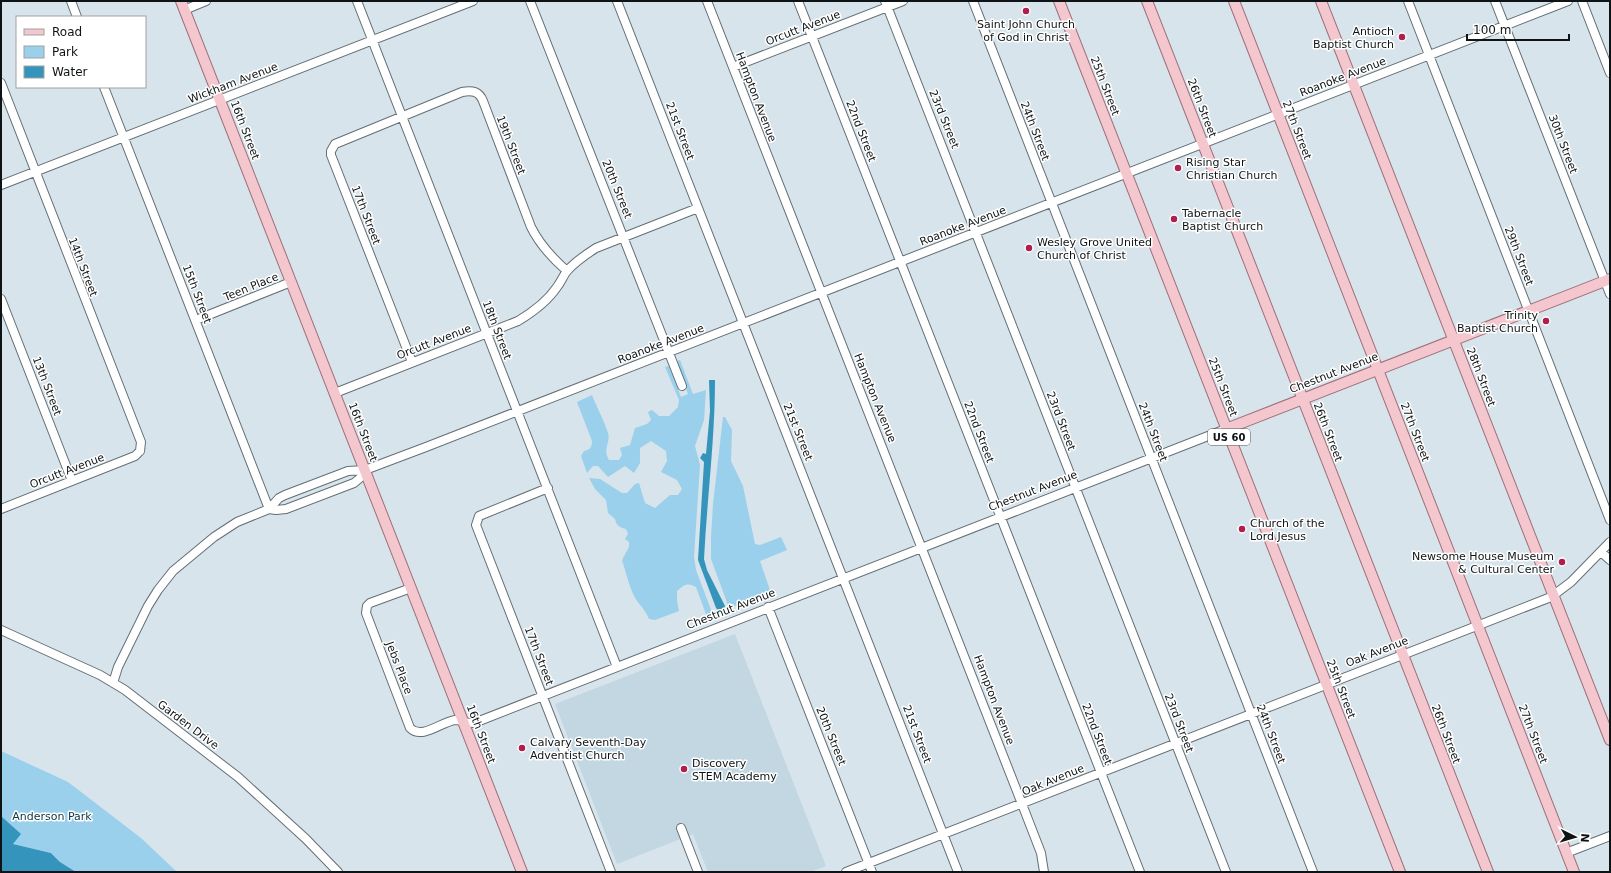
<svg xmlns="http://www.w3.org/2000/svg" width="1611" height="873" font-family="'DejaVu Sans',sans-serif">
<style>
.built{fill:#c2d7e2}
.green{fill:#9ad0eb}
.water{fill:#3594bc}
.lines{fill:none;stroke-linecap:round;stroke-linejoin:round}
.minor-casing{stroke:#646f75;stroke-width:10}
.major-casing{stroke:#9e6f78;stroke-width:12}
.minor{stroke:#fff;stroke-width:8}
.major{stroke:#f4c7ce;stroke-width:10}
.poi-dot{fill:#af1e4c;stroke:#fff;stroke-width:1.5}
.labels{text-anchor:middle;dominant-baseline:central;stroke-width:3;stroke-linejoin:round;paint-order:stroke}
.shield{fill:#fff;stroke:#565a5b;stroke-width:1}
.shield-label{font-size:10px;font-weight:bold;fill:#0e1315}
.poi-label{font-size:11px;fill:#0e1315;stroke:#fff;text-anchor:start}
.street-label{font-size:11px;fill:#0e1315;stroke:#fff}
.park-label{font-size:11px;fill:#093445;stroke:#fff}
</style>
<rect width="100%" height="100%" fill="#d7e4eb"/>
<path class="built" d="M 735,634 L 826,866 L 810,872 L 708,872 L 693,834 L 617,864 L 555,704 Z"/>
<path class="green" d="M 680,360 L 693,394 L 706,390 L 704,420 L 695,446 L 700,465 L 694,557 L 696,570 L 713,615 L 707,617 L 696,587 C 687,582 684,585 677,591 L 677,600 L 679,611 L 655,620 L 649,619 C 645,610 643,609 637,601 C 630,591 626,572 622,560 L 629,547 L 629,542 L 625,539 L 628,534 L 626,529 C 620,528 616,525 615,519 L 608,513 L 606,500 L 595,489 L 589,478 L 600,479 L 622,493 L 627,493 L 635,484 L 639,483 L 645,503 L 655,508 L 670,495 L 678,495 L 682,489 L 677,480 L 661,472 L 667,461 L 666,451 L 651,441 L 640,448 L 640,463 L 634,473 L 625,466 L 608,477 L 598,466 L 593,466 L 587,473 L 581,456 L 584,451 C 590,450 592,447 592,441 L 577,402 L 592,395 C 597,408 604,420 608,433 C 611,443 602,449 609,460 L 619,460 L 622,455 L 620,448 L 630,445 L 635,428 L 647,424 L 651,420 L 648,412 L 652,410 L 659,416 L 669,416 L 678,407 L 679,400 L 665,367 L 669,366 L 681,397 L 688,394 L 676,361 Z
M 723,417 L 725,417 L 732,430 L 731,461 L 743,486 L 755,544 L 760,545 L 781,537 L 787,550 L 760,561 L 771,593 L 729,608 L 711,559 L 711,537 L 713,504 Z
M 1,751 L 68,782 L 141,838 L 177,872 L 76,872 L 60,862 L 51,853 L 13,844 L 20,834 L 1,816 Z"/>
<path class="water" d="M 709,380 L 715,380 C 715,440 707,499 704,559 L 707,570 L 725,606 L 724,609 L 719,611 L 716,608 L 698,560 L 704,462 L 700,458 L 703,453 L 706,454 L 710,411 Z
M 1,816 L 21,834 L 13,844 L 51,853 L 60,862 L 76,872 L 1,872 Z"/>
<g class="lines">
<g class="minor-casing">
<path id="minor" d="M 71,1 L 77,17
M 357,1 L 617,667
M 530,1 L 682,386
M 617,1 L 958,872
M 707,1 L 1022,804 L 1041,853 L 1044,872
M 798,1 L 1140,872
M 885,1 L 1226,872
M 973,1 L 1313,872
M 1408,1 L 1610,520
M 1495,1 L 1610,294
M 1582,1 L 1610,73
M 184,10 L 206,1
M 733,67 L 903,1
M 1,83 L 141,442 L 140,451
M 104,87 L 269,509
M 1,185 L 473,1
M 1,299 L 72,481
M 196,320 L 291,282
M 412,362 L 331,155 L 331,151 L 335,144 L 462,92 C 472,90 479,91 483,101 L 531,227 C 540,245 552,258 567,271
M 335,393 L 518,321 C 533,312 547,302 557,287 C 561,282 563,276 567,271 C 575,262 585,255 596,248 L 698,208
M 548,488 L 479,516 L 476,525 L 611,872
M 1,509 L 135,456 L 140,451
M 269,509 L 276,510 L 286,509 L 354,483 L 360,478 L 365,470
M 1601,552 L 1610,560
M 411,588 L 370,603 L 367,606 L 366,613 L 410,728 C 422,740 441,722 455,720 C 461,720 467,724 474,723 L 1226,429
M 768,607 L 872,872
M 1,630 L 100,675 L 125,690 L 238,777 L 306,839 L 338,872
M 113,683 L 118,667 L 148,606 L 158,590 L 173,571 L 214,537 L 237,522 L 269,509 L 279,498 L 285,495 L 348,471 L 365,470 L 426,447 L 1568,1
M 681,828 L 698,872
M 1566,853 L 1610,836
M 846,872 L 1551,597 L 1571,582 L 1610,542"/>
</g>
<g class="major-casing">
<path id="major" d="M 181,1 L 522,872
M 1059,1 L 1400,872
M 1147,1 L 1488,872
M 1234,1 L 1574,872
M 1321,1 L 1610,740
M 1226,429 L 1610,279"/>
</g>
<use href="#minor" class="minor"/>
<use href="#major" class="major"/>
</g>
<g class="poi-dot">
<circle cx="1026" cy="11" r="4"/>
<circle cx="1402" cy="37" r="4"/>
<circle cx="1178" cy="168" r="4"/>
<circle cx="1174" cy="219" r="4"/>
<circle cx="1029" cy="248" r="4"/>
<circle cx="1546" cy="321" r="4"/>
<circle cx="1242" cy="529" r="4"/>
<circle cx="1562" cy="562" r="4"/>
<circle cx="522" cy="748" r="4"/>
<circle cx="684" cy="769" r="4"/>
</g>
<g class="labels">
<rect class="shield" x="1208" y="429" width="42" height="16" rx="3"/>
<g class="shield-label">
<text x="1229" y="437">US 60</text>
</g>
<g class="poi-label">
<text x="1026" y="24" text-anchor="middle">Saint John Church<tspan x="1026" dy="13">of God in Christ</tspan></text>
<text x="1394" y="31" text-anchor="end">Antioch<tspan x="1394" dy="13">Baptist Church</tspan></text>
<text x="1186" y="162">Rising Star<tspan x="1186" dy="13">Christian Church</tspan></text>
<text x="1182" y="213">Tabernacle<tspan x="1182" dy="13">Baptist Church</tspan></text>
<text x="1037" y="242">Wesley Grove United<tspan x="1037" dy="13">Church of Christ</tspan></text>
<text x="1538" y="315" text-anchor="end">Trinity<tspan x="1538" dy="13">Baptist Church</tspan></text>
<text x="1250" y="523">Church of the<tspan x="1250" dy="13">Lord Jesus</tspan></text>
<text x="1554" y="556" text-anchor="end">Newsome House Museum<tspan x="1554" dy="13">&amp; Cultural Center</tspan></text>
<text x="530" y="742">Calvary Seventh-Day<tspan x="530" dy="13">Adventist Church</tspan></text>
<text x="692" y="763">Discovery<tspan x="692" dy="13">STEM Academy</tspan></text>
</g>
<g class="street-label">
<text transform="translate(803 28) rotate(-21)">Orcutt Avenue</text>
<text transform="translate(1343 77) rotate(-21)">Roanoke Avenue</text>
<text transform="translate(233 83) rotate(-21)">Wickham Avenue</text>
<text transform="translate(1105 86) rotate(69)">25th Street</text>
<text transform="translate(756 97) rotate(69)">Hampton Avenue</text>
<text transform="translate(1202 108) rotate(69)">26th Street</text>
<text transform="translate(944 119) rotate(68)">23rd Street</text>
<text transform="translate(245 130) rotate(69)">16th Street</text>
<text transform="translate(1297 130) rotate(69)">27th Street</text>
<text transform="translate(680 131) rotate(69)">21st Street</text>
<text transform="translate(861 131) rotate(69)">22nd Street</text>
<text transform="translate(1035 131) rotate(69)">24th Street</text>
<text transform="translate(1563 144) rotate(69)">30th Street</text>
<text transform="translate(511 145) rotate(69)">19th Street</text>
<text transform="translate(617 189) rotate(68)">20th Street</text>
<text transform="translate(366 215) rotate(69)">17th Street</text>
<text transform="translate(963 226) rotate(-21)">Roanoke Avenue</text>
<text transform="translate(1519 256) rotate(69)">29th Street</text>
<text transform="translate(83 267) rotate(69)">14th Street</text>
<text transform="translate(251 287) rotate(-22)">Teen Place</text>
<text transform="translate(197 294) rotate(69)">15th Street</text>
<text transform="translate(497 330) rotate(69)">18th Street</text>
<text transform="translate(434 342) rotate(-21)">Orcutt Avenue</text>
<text transform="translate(661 344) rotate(-21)">Roanoke Avenue</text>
<text transform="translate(1334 373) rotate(-21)">Chestnut Avenue</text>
<text transform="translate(1481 377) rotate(69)">28th Street</text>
<text transform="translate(47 386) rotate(69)">13th Street</text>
<text transform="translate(1223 387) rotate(69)">25th Street</text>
<text transform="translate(875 398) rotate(68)">Hampton Avenue</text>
<text transform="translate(1061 421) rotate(69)">23rd Street</text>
<text transform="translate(363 432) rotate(69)">16th Street</text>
<text transform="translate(798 432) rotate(68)">21st Street</text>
<text transform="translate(979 432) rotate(69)">22nd Street</text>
<text transform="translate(1153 432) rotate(69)">24th Street</text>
<text transform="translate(1328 432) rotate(69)">26th Street</text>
<text transform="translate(1415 432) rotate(69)">27th Street</text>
<text transform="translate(67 471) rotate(-21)">Orcutt Avenue</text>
<text transform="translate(1033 491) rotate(-21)">Chestnut Avenue</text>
<text transform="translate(731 609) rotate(-21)">Chestnut Avenue</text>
<text transform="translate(1377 652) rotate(-21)">Oak Avenue</text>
<text transform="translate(539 656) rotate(69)">17th Street</text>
<text transform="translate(399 668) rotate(69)">Jebs Place</text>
<text transform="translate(1341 689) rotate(69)">25th Street</text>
<text transform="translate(994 700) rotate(69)">Hampton Avenue</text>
<text transform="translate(1179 723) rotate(69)">23rd Street</text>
<text transform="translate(188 725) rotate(37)">Garden Drive</text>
<text transform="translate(481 734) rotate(69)">16th Street</text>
<text transform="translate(917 734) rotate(69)">21st Street</text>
<text transform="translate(1097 734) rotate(69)">22nd Street</text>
<text transform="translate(1271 734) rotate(69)">24th Street</text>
<text transform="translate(1446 734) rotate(69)">26th Street</text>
<text transform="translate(1533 734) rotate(69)">27th Street</text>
<text transform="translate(831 736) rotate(68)">20th Street</text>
<text transform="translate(1053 780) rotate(-22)">Oak Avenue</text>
</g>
<g class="park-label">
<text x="52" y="816">Anderson Park</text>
</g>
</g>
<rect width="1611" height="873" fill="none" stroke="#0e1315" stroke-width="4"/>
<rect x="16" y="16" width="130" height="72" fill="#ffffff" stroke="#9fa1a1"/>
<rect x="24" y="29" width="20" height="6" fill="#f4c7ce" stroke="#9fa1a1"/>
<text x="52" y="36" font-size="12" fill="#0e1315">Road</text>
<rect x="24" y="46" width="20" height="12" fill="#9ad0eb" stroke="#9fa1a1"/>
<text x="52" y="56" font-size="12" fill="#0e1315">Park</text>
<rect x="24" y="66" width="20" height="12" fill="#3594bc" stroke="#9fa1a1"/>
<text x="52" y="76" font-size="12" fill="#0e1315">Water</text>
<g transform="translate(1575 837) rotate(95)" stroke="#ffffff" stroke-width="3" paint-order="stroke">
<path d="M0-3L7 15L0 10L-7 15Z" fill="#0e1315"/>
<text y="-6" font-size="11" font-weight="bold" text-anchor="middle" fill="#0e1315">N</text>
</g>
<path d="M1467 34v6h102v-6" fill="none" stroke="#0e1315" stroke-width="2"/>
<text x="1473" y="34" font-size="12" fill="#0e1315" stroke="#ffffff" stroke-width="3" paint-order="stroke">100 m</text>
</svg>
